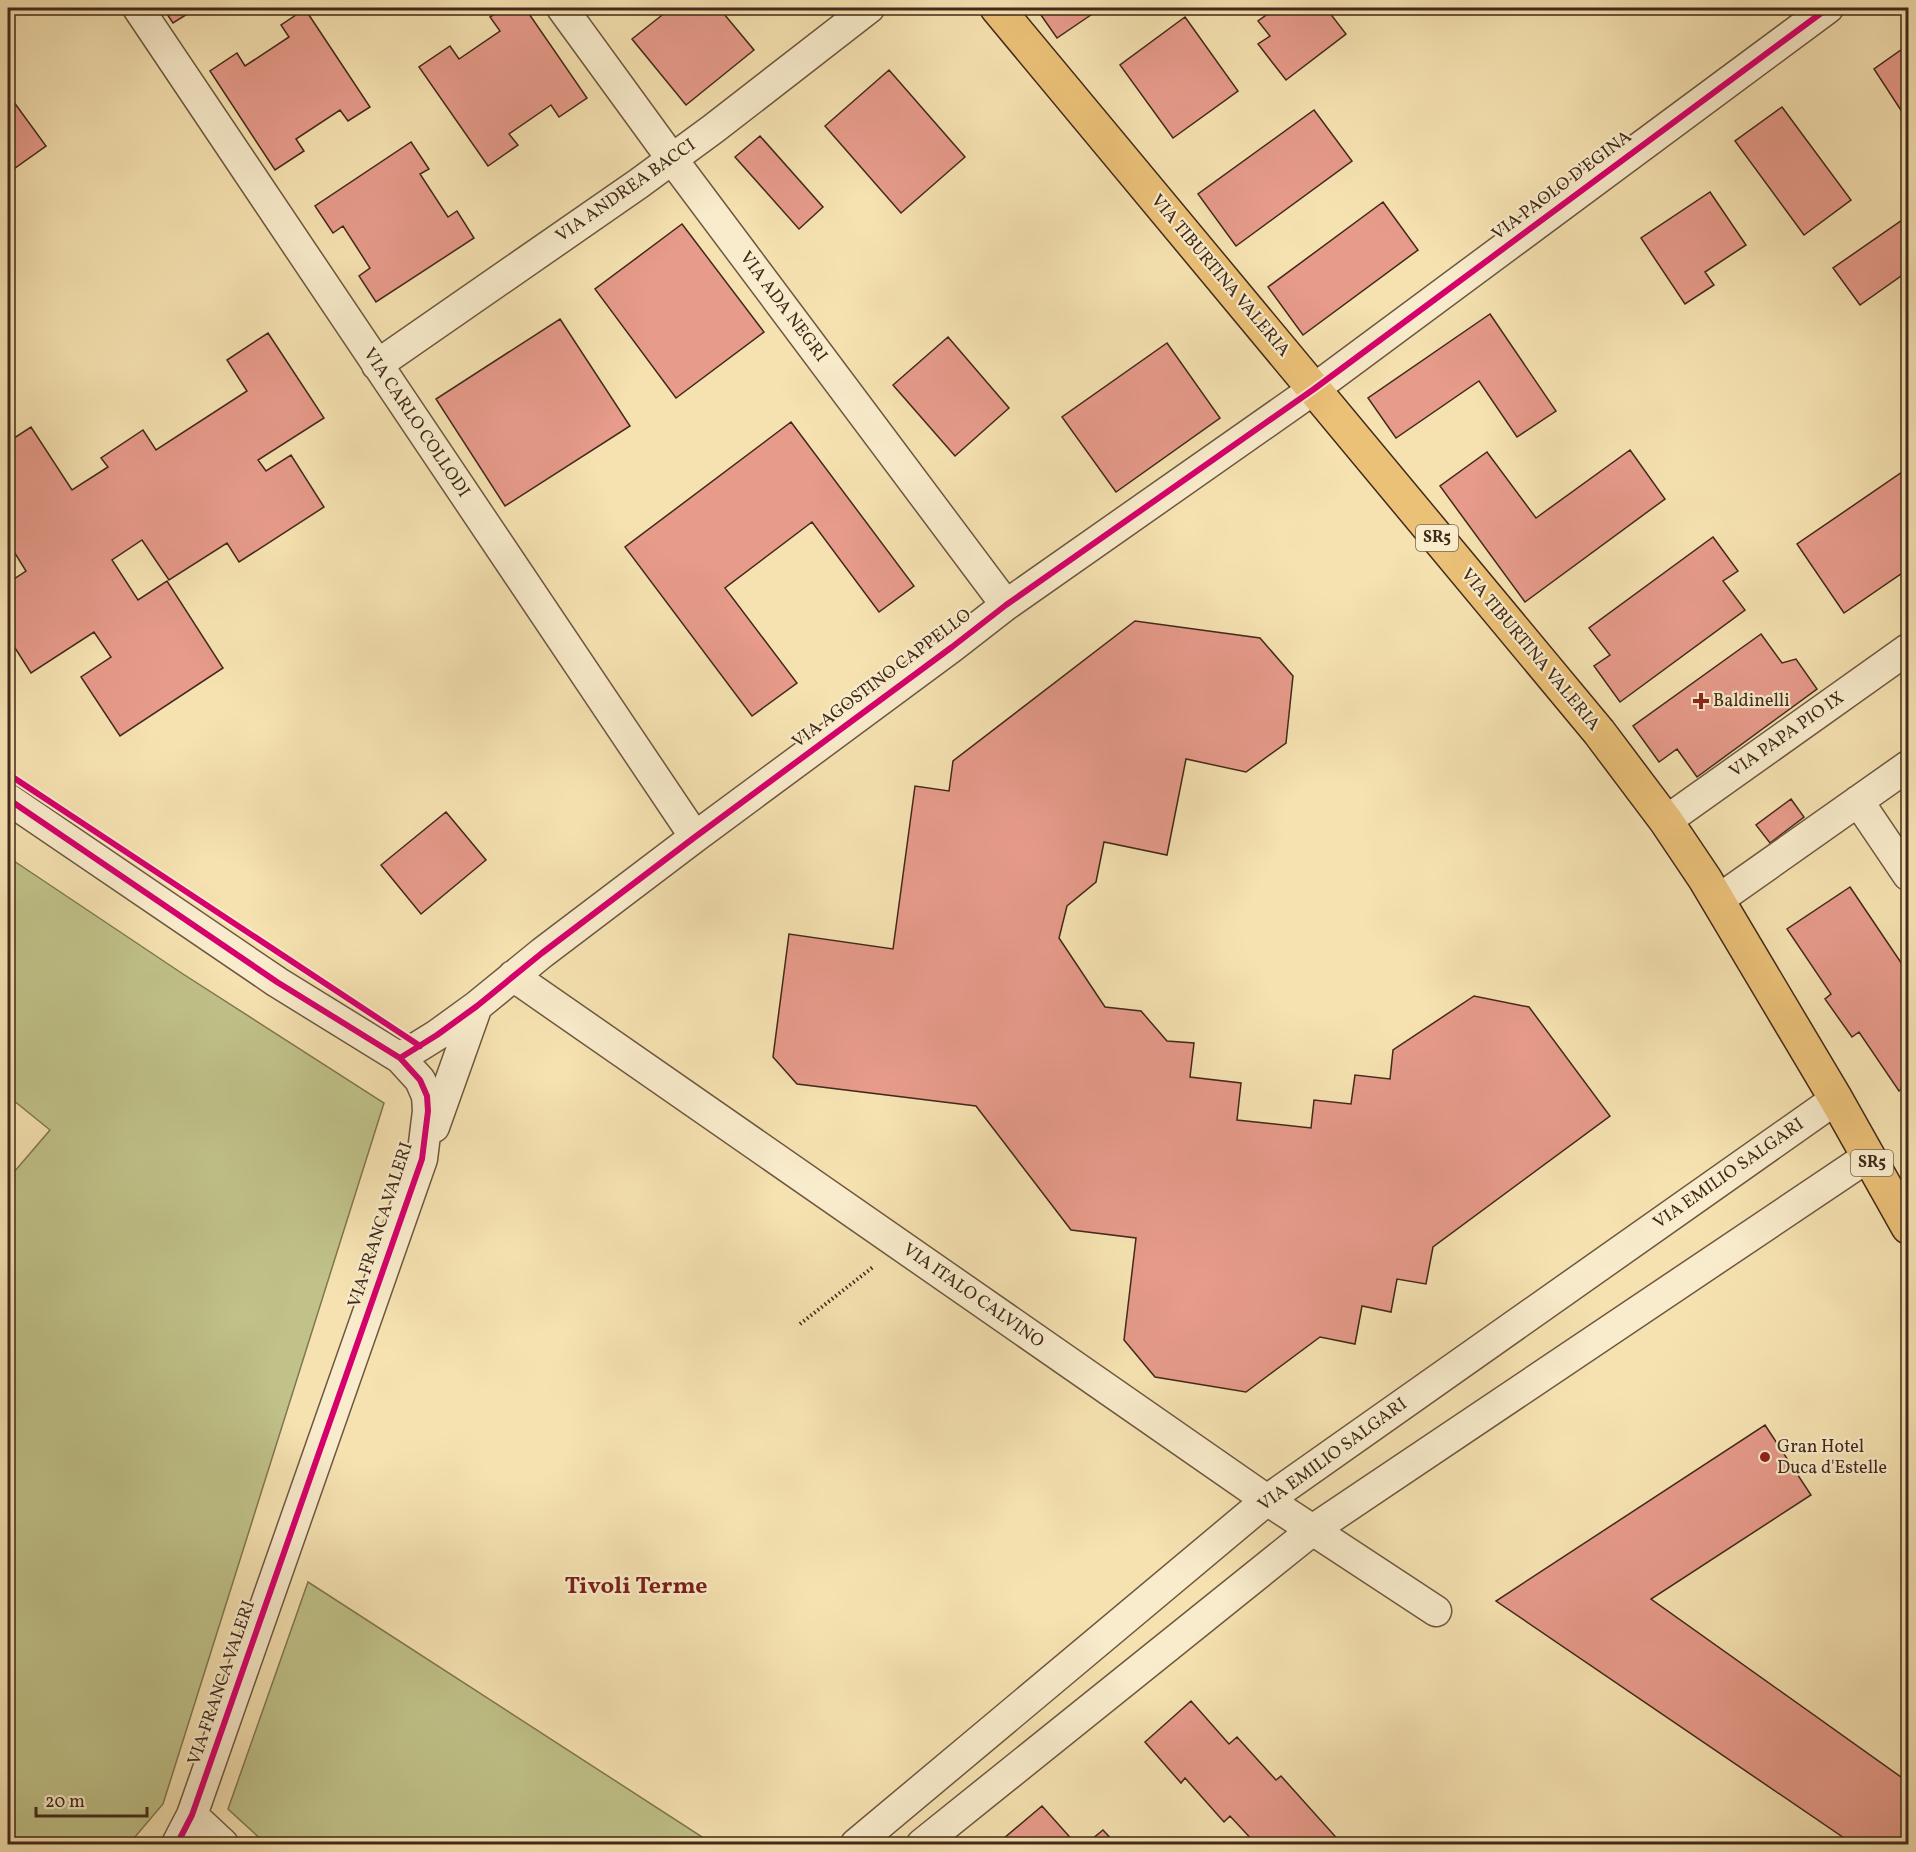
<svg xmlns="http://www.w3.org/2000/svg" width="1916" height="1852" font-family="Vollkorn,serif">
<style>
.green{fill:#c0c289;stroke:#807652;stroke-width:1.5}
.building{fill:#e79b8b;stroke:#41291a;stroke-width:1.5}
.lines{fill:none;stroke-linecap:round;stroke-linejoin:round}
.minor-casing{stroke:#6e5740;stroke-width:33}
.primary-casing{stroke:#41291a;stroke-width:36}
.path{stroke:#41291a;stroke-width:4;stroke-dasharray:1.5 3;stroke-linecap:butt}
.minor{stroke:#f9eccc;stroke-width:30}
.primary{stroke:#ebc178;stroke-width:33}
.cycleway-casing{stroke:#f9eccc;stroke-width:10}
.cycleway{stroke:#d6006c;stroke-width:6}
.poi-dot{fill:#8f2418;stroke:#f9eccc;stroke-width:2}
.labels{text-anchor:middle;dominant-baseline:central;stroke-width:4.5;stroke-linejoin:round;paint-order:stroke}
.shield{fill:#f9eccc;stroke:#78644f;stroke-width:1.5}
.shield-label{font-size:16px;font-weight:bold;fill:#41291a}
.street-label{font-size:18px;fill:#41291a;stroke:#f9eccc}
.poi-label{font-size:18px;fill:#41291a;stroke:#f9eccc;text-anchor:start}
.district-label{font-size:24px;font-weight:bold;fill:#7a1f14;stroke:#f9eccc}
</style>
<rect width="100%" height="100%" fill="#f6e2b1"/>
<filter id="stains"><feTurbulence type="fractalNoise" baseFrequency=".00333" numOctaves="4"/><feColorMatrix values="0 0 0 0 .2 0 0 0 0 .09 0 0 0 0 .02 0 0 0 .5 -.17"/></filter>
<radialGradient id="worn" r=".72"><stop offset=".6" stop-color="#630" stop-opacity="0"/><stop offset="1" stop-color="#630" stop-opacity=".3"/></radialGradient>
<path class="green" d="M 8,857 L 183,974 L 384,1103 L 163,1804 L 129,1844 L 8,1844 L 8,1179 L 50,1130 L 8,1096 Z
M 308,1582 L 713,1844 L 266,1844 L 228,1809 Z"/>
<path class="building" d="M 163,8 L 197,8 L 173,23 Z
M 504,8 L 525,8 L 587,98 L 559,117 L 551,105 L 509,134 L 518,145 L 488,166 L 419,67 L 450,46 L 459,59 L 500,31 L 490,17 Z
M 671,8 L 719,8 L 754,50 L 686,105 L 632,39 Z
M 1036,8 L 1101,8 L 1057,38 Z
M 1276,8 L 1326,8 L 1346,34 L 1286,80 L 1258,44 L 1270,36 L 1258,21 Z
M 305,9 L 370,107 L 348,121 L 340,110 L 296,139 L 304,151 L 275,170 L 210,71 L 237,53 L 245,66 L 289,37 L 281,25 Z
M 1185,17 L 1238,91 L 1173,138 L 1120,65 Z
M 1908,45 L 1908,121 L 1874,69 Z
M 889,70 L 965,157 L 901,213 L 825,126 Z
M 8,94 L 46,146 L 8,173 Z
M 1782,107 L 1851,200 L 1804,235 L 1735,141 Z
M 1314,110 L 1352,161 L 1236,246 L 1198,194 Z
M 760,136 L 823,207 L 799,229 L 735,157 Z
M 411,142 L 429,169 L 420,174 L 448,217 L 457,211 L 474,238 L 376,302 L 359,276 L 370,268 L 343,226 L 333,233 L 315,206 Z
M 1710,192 L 1746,245 L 1705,272 L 1714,285 L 1685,304 L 1641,238 Z
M 1383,202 L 1418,250 L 1303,335 L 1268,287 Z
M 1908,216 L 1908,271 L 1860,305 L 1833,268 Z
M 682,224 L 764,332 L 676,398 L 595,289 Z
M 1490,314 L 1556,411 L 1517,437 L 1479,381 L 1396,438 L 1368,398 Z
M 560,319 L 630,426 L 505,506 L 436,399 Z
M 268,333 L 324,418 L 258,460 L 266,471 L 291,455 L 324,507 L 239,562 L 227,543 L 169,580 L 142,540 L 112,560 L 138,600 L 167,581 L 223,668 L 120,736 L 81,677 L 111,657 L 94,632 L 31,673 L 8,637 L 8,583 L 26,571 L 8,542 L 8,442 L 31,427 L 72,490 L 108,467 L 101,458 L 143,430 L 156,450 L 247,391 L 227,360 Z
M 948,337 L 1009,408 L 955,456 L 893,385 Z
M 1167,343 L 1220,418 L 1116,492 L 1062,417 Z
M 791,422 L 914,586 L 879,612 L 812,522 L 725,588 L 797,683 L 752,716 L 625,547 Z
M 1630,450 L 1665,499 L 1525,602 L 1440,486 L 1487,452 L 1536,518 Z
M 1908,468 L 1908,569 L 1844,613 L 1797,544 Z
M 1713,537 L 1738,571 L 1723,581 L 1745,610 L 1620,702 L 1594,666 L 1610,655 L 1589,628 Z
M 1135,621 L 1260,638 L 1293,676 L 1286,743 L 1246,772 L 1186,759 L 1167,855 L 1104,842 L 1096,882 L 1067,906 L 1059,938 L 1105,1007 L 1141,1011 L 1167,1041 L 1194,1043 L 1190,1077 L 1241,1083 L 1237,1120 L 1311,1128 L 1314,1100 L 1351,1104 L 1355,1075 L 1390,1079 L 1393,1050 L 1474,996 L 1529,1007 L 1610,1116 L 1433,1247 L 1426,1284 L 1397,1279 L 1391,1312 L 1362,1306 L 1355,1344 L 1320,1337 L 1246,1392 L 1155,1377 L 1124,1340 L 1136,1238 L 1071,1230 L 976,1106 L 797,1084 L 773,1057 L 789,934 L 893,949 L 915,786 L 949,791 L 953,761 Z
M 1761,634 L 1782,663 L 1796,659 L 1817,689 L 1697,777 L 1677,749 L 1659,762 L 1633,726 Z
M 1791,799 L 1804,817 L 1770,843 L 1756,825 Z
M 446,812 L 486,860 L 421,914 L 381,865 Z
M 1850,887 L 1908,973 L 1908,1084 L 1899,1091 L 1859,1032 L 1852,1037 L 1825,999 L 1831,994 L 1787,929 Z
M 1765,1425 L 1811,1495 L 1651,1599 L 1908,1782 L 1908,1844 L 1853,1844 L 1496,1601 Z
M 1191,1701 L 1229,1744 L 1237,1737 L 1276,1780 L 1281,1776 L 1342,1844 L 1256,1844 L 1230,1816 L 1224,1822 L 1185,1778 L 1181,1783 L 1145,1742 Z
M 1042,1806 L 1076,1844 L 997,1844 Z
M 1103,1830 L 1116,1844 L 1086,1844 Z"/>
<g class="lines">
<g class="minor-casing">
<path id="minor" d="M 138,8 L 695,837
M 562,8 L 672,159 L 1006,605
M 377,365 L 638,184 L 713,129 L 869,8
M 8,799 L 277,982 L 400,1058 L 420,1080 L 427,1096 L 428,1111 L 422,1159 L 192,1815 L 177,1844
M 1858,801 L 1908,875
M 1666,821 L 1908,649
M 1718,900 L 1908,766
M 513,976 L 1267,1500 L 1436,1611
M 400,1058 L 437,1035 L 477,1006 L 542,953 L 695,837 L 952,647 L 1006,605 L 1314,389 L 1828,8
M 434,1127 L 477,1006
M 192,1815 L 223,1844
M 856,1844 L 1267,1500 L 1836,1099
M 922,1844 L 1314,1529 L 1869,1156"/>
</g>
<g class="primary-casing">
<path id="primary" d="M 997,8 L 1599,732 L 1666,821 L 1705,879 L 1836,1099 L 1908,1227"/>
</g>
<path class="path" d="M 800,1324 L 873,1267"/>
<use href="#minor" class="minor"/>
<use href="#primary" class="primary"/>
<g class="cycleway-casing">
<path id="cycleway" d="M 8,774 L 420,1046
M 8,799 L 277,982 L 400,1058 L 420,1080 L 427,1096 L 428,1111 L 422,1159 L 192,1815 L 177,1844
M 400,1058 L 437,1035 L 477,1006 L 542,953 L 695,837 L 952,647 L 1006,605 L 1314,389 L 1828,8"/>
</g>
<use href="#cycleway" class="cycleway"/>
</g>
<g class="poi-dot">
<path d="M1698 692h6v6h6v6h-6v6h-6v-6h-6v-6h6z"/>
<circle cx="1765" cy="1457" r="6"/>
</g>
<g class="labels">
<g class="shield">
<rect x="1416" y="525" width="42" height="26" rx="4.5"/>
<rect x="1851" y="1150" width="42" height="26" rx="4.5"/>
</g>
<g class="shield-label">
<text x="1437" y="538">SR5</text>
<text x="1872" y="1163">SR5</text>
</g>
<g class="street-label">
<text transform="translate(1562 186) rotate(-37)">VIA PAOLO D'EGINA</text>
<text transform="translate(626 191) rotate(-35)">VIA ANDREA BACCI</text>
<text transform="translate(1220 276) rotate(50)">VIA TIBURTINA VALERIA</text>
<text transform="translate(783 307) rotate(53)">VIA ADA NEGRI</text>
<text transform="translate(416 423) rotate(56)">VIA CARLO COLLODI</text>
<text transform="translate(1530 650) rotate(50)">VIA TIBURTINA VALERIA</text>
<text transform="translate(882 679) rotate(-37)">VIA AGOSTINO CAPPELLO</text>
<text transform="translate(1787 735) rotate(-35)">VIA PAPA PIO IX</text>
<text transform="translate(1729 1174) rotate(-35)">VIA EMILIO SALGARI</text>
<text transform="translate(381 1225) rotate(-72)">VIA FRANCA VALERI</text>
<text transform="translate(973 1296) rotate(35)">VIA ITALO CALVINO</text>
<text transform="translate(1333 1455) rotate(-36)">VIA EMILIO SALGARI</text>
<text transform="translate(222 1683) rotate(-71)">VIA FRANCA VALERI</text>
</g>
<g class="poi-label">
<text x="1713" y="701">Baldinelli</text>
<text x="1777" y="1447">Gran Hotel<tspan x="1777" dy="21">Duca d'Estelle</tspan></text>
</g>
<g class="district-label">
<text x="636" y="1587">Tivoli Terme</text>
</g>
</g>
<rect width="1916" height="1852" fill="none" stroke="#f6e2b1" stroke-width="30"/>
<rect x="9" y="9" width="1898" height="1834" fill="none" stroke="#41291a" stroke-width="3"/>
<rect x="15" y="15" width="1886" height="1822" fill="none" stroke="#41291a" stroke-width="1.5"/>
<path d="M36 1807v9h111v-9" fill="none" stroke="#41291a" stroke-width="3"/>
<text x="45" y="1807" font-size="18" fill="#41291a" stroke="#f9eccc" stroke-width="4.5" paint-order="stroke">20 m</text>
<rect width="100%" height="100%" filter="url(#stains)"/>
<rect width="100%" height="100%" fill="url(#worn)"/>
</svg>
